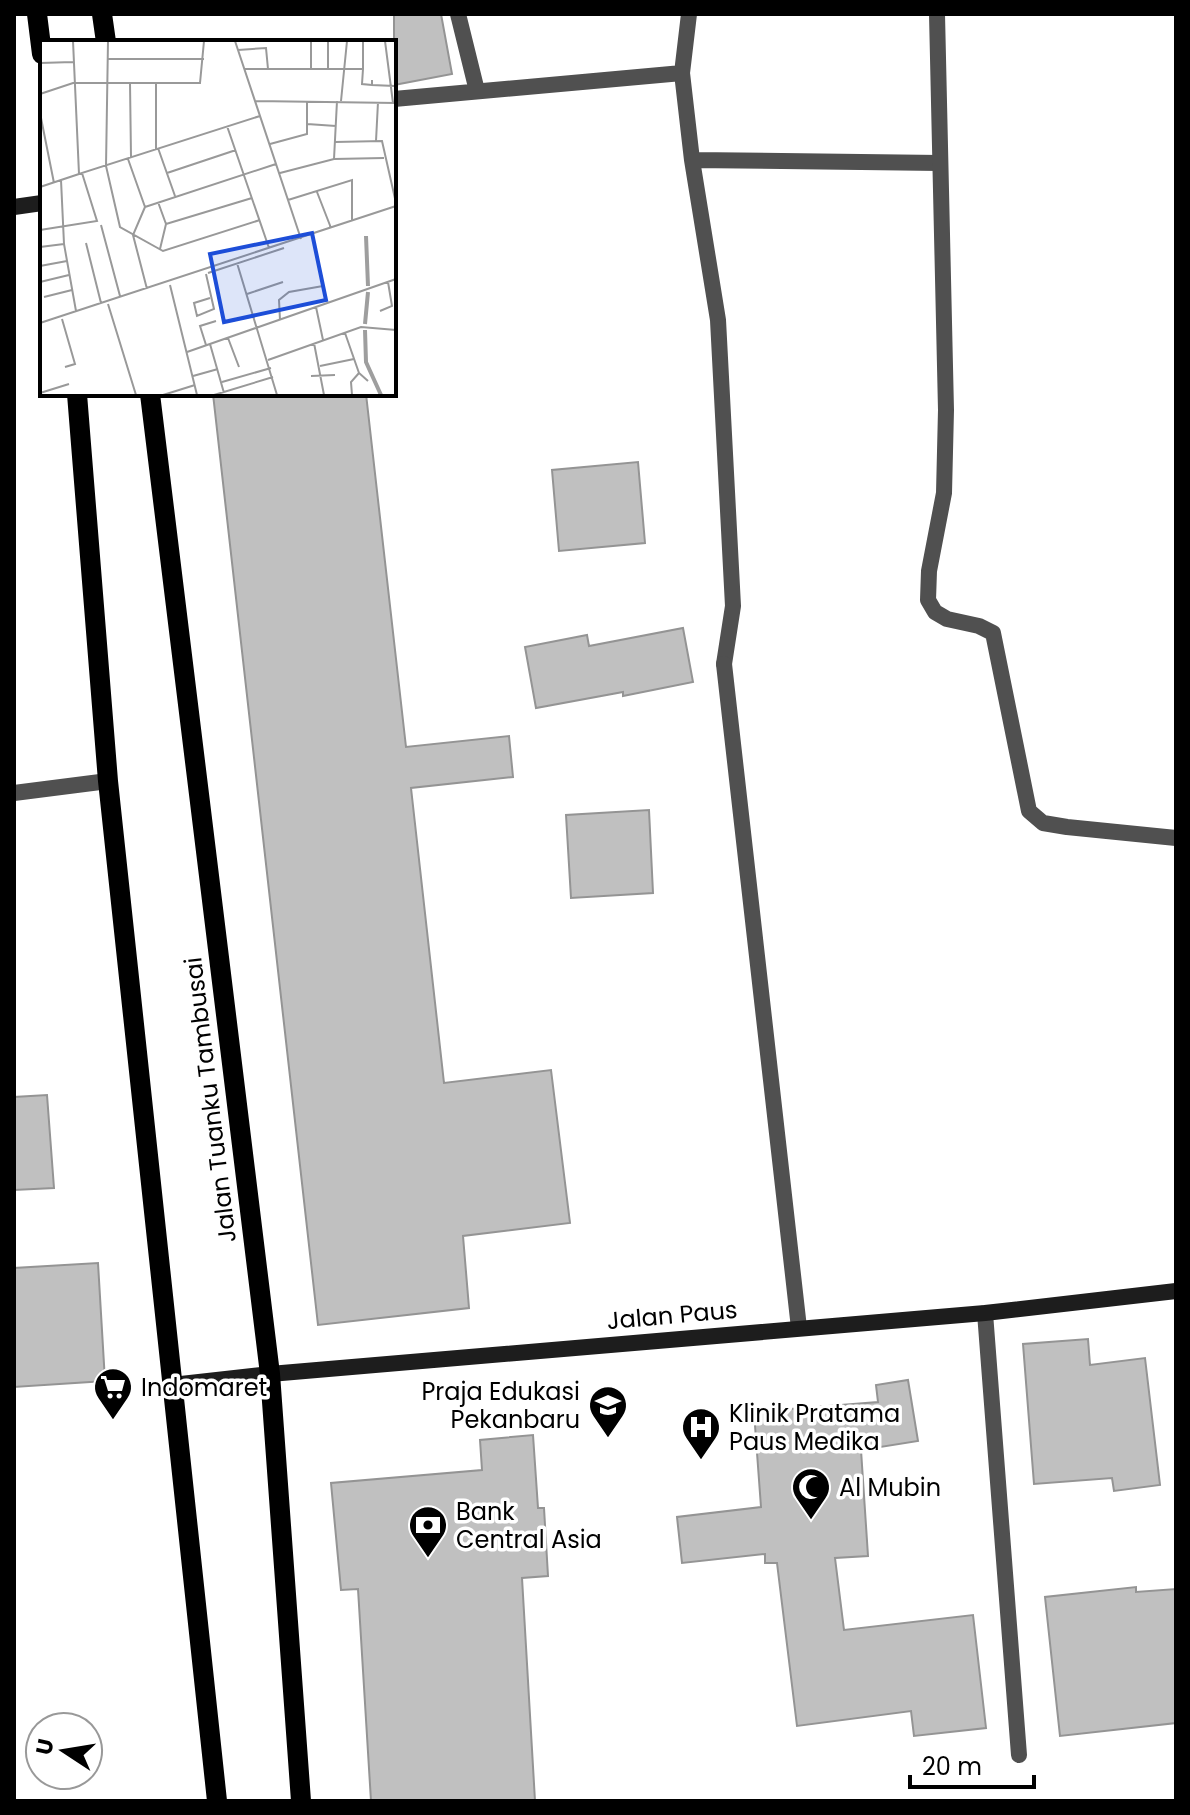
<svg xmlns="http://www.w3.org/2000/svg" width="1190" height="1815" font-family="Poppins,sans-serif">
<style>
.building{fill:#c0c0c0;stroke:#949494;stroke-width:2}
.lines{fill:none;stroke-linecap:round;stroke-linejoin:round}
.lane{stroke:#505050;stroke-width:16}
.street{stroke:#505050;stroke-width:16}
.secondary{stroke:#1d1d1d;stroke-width:16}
.primary{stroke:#000;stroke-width:20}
.labels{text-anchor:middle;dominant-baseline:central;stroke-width:7;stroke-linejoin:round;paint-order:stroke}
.street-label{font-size:24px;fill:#000;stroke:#fff}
.poi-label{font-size:24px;fill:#000;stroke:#fff;text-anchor:start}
.inset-river{fill:none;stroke:#9e9e9e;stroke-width:4}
.inset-road{fill:none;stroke:#999;stroke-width:2}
.view{fill:#1d4ed8;fill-opacity:0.15;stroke:#1d4ed8;stroke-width:4}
.inset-edge{fill:none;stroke:#000;stroke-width:4}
</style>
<rect width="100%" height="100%" fill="#fff"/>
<path class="building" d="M 394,14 L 441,14 L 452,74 L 394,85 Z
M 213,394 L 366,394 L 406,747 L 509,736 L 513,777 L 411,788 L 444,1083 L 551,1070 L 570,1223 L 463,1236 L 469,1308 L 318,1325 Z
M 638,462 L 645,543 L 559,551 L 552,470 Z
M 683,628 L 693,682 L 623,696 L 623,692 L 536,708 L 525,647 L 587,635 L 589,646 Z
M 649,810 L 653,893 L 571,898 L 566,815 Z
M 47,1095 L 54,1188 L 14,1190 L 14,1097 Z
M 98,1263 L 105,1381 L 14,1387 L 14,1268 Z
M 1088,1339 L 1090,1365 L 1145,1358 L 1160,1485 L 1114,1491 L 1112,1478 L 1034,1484 L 1023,1344 Z
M 908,1380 L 918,1441 L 861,1450 L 868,1556 L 835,1558 L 844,1630 L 973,1615 L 986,1728 L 914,1736 L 911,1711 L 797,1726 L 777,1563 L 765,1563 L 765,1554 L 682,1563 L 677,1517 L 761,1507 L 754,1412 L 878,1402 L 876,1385 Z
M 533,1435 L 538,1508 L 544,1508 L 548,1576 L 522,1578 L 535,1801 L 371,1801 L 358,1589 L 341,1590 L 331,1483 L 482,1470 L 480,1440 Z
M 1136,1587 L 1136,1592 L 1176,1589 L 1176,1723 L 1060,1736 L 1045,1597 Z"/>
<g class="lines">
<path class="lane" d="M 458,14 L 477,91
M 689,14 L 682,73 L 692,160 L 718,320 L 733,606 L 724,664
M 394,99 L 682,73
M 692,160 L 940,163
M 985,1313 L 1019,1755"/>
<path class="street" d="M 937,14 L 946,410 L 944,493 L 929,571 L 928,600 L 935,612 L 947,619 L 979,626 L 993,633 L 1029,811 L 1043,823 L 1067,827 L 1176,838
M 724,664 L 799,1328
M 14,793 L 108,781"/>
<path class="secondary" d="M 14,207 L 42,203
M 172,1385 L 270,1374 L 985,1313 L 1176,1291"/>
<path class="primary" d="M 37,14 L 42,54
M 102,14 L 106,42
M 77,394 L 108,781 L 217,1801
M 150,394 L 270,1374 L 301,1801"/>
</g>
<defs>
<g id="supermarket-pin" transform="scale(2)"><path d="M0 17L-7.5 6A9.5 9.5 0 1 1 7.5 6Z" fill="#000" stroke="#fff"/><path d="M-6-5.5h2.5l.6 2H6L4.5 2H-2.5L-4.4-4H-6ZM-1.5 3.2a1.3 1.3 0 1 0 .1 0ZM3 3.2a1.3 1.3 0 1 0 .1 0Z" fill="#fff"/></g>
<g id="school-pin" transform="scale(2)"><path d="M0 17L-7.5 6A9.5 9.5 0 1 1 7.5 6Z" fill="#000" stroke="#fff"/><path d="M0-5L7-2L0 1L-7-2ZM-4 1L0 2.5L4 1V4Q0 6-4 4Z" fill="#fff"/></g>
<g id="hospital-pin" transform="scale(2)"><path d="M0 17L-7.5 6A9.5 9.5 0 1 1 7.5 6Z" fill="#000" stroke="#fff"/><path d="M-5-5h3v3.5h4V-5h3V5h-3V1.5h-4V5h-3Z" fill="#fff"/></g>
<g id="mosque-pin" transform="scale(2)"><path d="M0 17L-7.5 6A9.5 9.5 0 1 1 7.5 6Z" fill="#000" stroke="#fff"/><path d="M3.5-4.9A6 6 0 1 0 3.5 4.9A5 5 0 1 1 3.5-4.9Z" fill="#fff"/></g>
<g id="bank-pin" transform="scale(2)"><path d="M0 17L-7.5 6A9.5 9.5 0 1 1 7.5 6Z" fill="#000" stroke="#fff"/><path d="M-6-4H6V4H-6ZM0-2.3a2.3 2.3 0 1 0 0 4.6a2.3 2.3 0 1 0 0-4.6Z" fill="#fff"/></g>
</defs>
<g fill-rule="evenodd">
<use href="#supermarket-pin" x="113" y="1387"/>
<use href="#school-pin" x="608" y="1405"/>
<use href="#hospital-pin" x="701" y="1427"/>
<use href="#mosque-pin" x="811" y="1487"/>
<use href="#bank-pin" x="428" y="1525"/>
</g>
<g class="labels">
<g class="street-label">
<text transform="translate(210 1100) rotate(-97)">Jalan Tuanku Tambusai</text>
<text transform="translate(672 1315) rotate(-5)">Jalan Paus</text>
</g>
<g class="poi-label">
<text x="141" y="1387">Indomaret</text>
<text x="580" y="1391" text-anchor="end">Praja Edukasi<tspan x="580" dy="28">Pekanbaru</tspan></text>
<text x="729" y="1413">Klinik Pratama<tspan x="729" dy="28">Paus Medika</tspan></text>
<text x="839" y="1487">Al Mubin</text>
<text x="456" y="1511">Bank<tspan x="456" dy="28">Central Asia</tspan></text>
</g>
</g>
<g transform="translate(40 40)">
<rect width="356" height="356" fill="#fff"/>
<path class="inset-river" d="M 326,196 L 328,246M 325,284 L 328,252M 325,290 L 326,322 L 341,355"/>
<path class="inset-road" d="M 33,1 L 39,134 L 220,76M 195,1 L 261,199M 288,1 L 288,28M 316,1 L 345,1 L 353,63M 198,10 L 226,8 L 228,29M 68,19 L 164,19M 0,23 L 33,22M 271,28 L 271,1M 205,29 L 323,29 L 322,44 L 332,45M 323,29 L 323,2M 332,40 L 332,45 L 355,46M 90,43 L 91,117M 116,44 L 116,109M 0,54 L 33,43 L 160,43 L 164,1M 215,61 L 356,63M 301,61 L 307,1M 0,73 L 14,143M 267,84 L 296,86M 187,86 L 229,208M 336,101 L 338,62M 295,102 L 342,101 L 356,163M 230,104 L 267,94 L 267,61M 118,108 L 135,156M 88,119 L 105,167M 294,119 L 297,61M 66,126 L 80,187 L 123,211 L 220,180M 66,126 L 68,1M 127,133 L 196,110M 240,133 L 294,119 L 344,118M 21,140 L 24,204 L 36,271M 0,147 L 39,134M 277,152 L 291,188M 248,160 L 312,140 L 312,180M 118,162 L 126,184 L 120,209M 105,167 L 236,124M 105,167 L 93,195 L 107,249M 126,184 L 212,158M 61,185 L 80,256M 0,190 L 57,181 L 42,133M 46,203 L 61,263M 0,207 L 24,204M 197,223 L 237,355M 0,226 L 27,221M 168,233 L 244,208M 166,234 L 174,269 L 157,276 L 154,263 L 170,258M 0,242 L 29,235M 130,245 L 157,355M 207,254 L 243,242M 4,257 L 32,250M 68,264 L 96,355M 276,267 L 283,300M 340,271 L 352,266 L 348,242M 22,279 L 35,324 L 25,327M 240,280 L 239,260 L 249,252 L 283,246M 0,283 L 356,166M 305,293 L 319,333 L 328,341M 188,298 L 199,327M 274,303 L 284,355M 170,304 L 184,353M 166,305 L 160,286 L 176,281M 147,312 L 356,239M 228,320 L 321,287 L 356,290M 280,326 L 314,319M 153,336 L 178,329M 271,336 L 295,335M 182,342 L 231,328M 0,353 L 29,344M 123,355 L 155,345M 174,355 L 233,337M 312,355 L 311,342 L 319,333"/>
<path class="view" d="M 272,193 L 286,260 L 184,282 L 170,214 Z"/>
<rect width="356" height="356" class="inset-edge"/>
</g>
<rect width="1190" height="1815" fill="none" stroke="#000000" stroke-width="32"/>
<g transform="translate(64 1751) rotate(282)"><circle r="38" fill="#ffffff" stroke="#999999" stroke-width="2"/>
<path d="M0-6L14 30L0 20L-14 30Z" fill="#000000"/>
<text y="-12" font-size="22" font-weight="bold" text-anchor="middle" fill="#000000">U</text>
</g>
<path d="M910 1775v12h124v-12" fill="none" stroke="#000000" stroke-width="4"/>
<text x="922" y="1775" font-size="24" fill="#000000" stroke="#ffffff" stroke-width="6" paint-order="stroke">20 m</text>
</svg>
